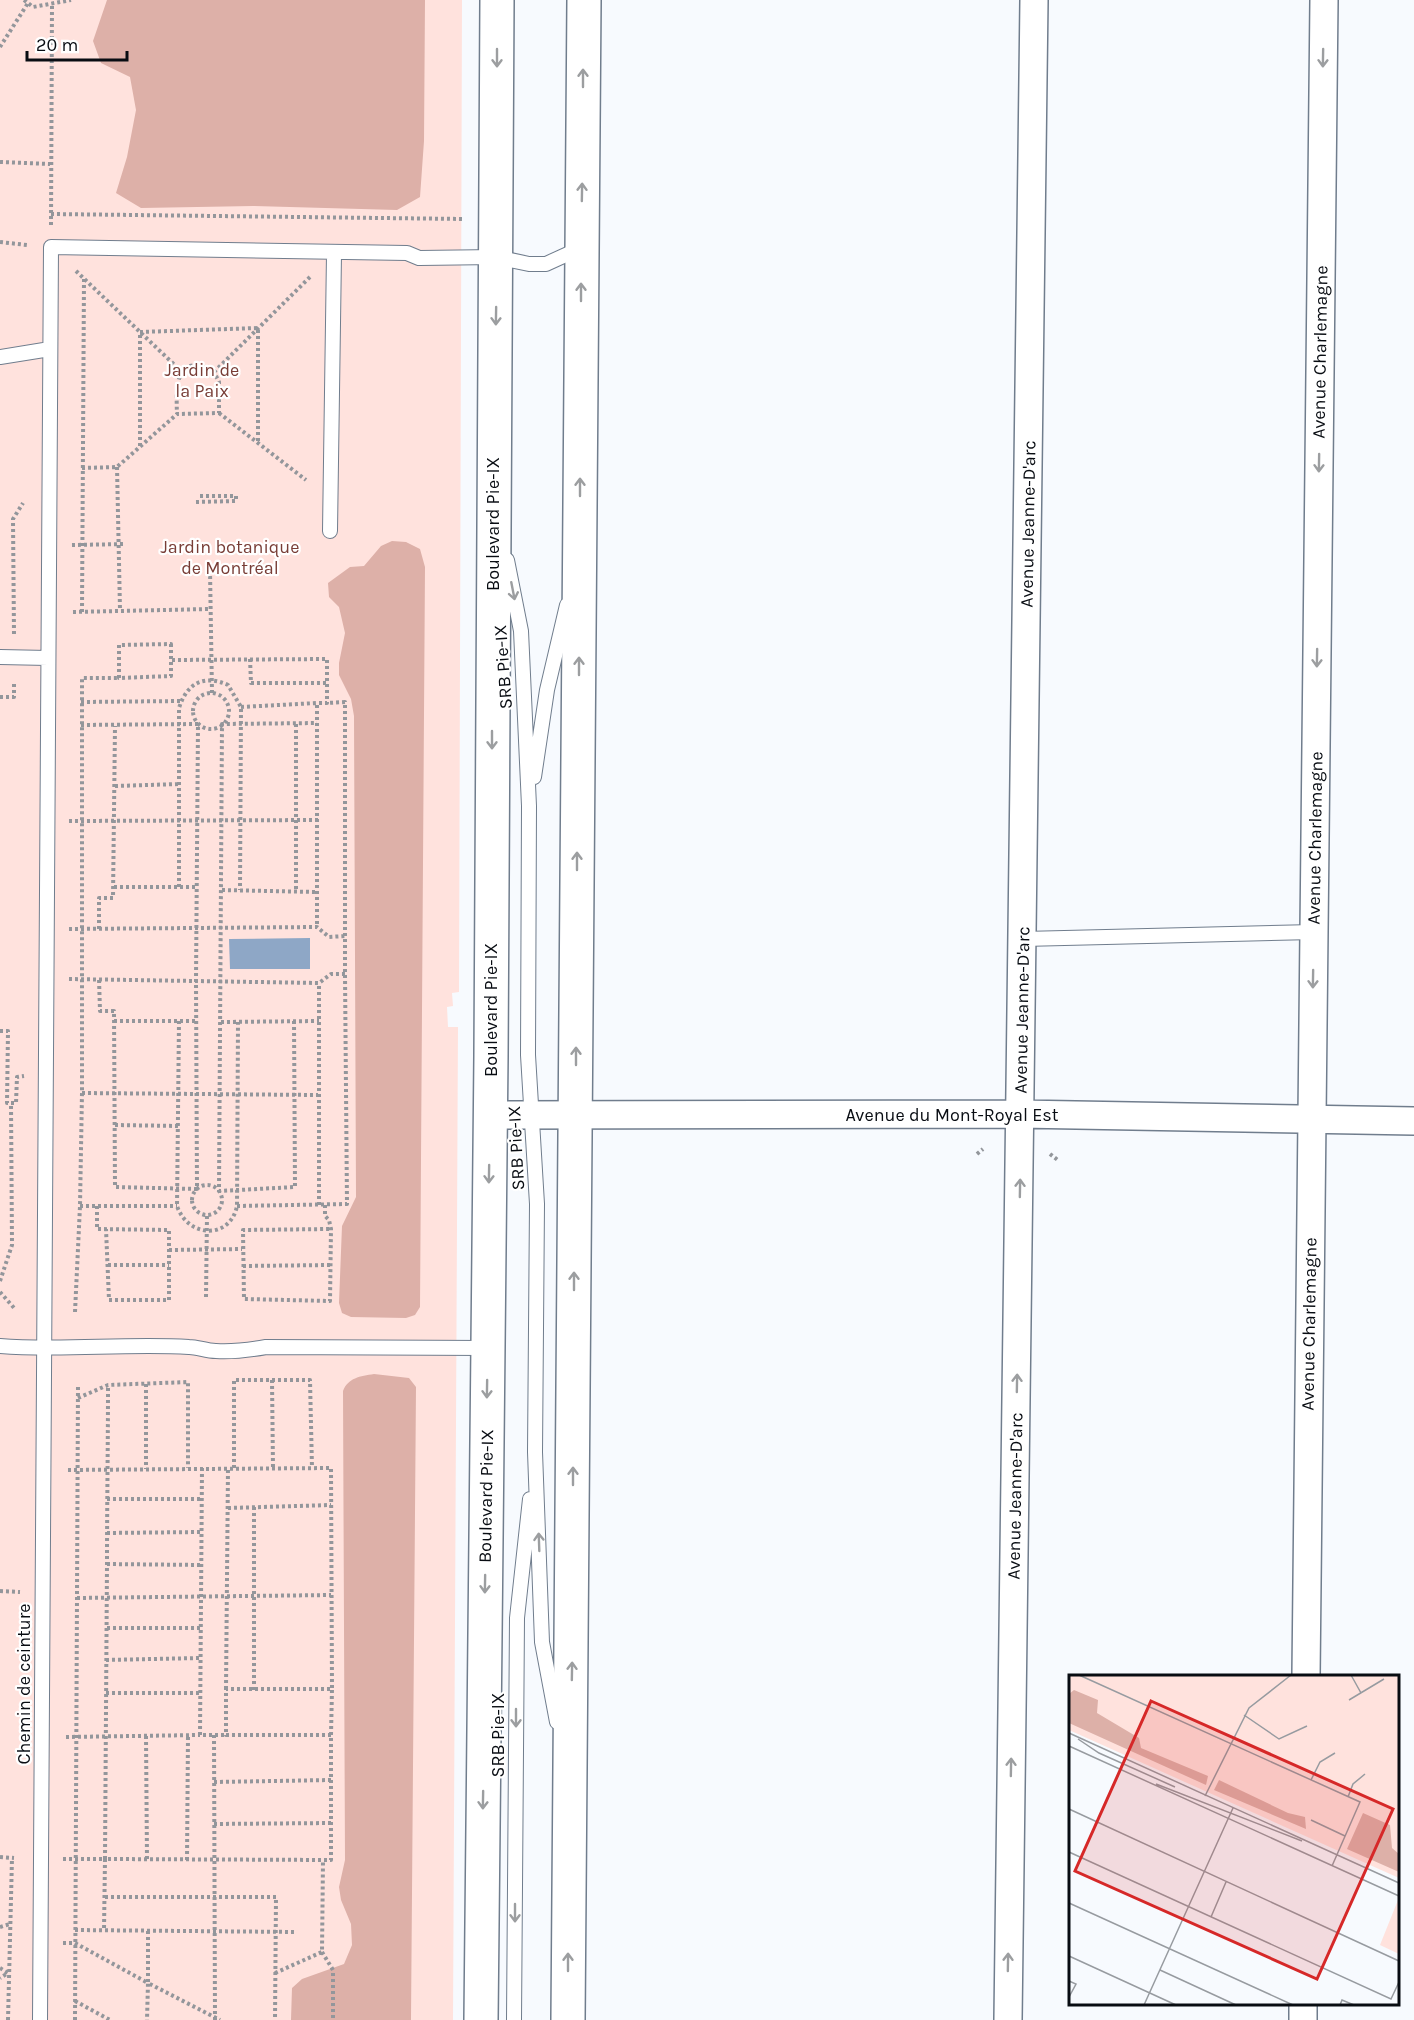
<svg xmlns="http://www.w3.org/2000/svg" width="1414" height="2020" font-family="Karla,sans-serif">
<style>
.green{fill:#ffe2dd}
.forest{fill:#ddb0a8}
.water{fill:#8ea7c6}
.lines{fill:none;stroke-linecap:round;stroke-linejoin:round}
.lane-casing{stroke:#707d8d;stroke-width:16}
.street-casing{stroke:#707d8d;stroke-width:30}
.primary-casing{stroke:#707d8d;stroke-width:36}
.path{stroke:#93969b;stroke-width:4;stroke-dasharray:3 3;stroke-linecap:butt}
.lane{stroke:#fff;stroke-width:14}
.street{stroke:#fff;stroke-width:27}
.primary{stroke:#fff;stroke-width:33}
.oneway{stroke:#9c9ea0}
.labels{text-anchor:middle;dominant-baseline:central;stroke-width:4.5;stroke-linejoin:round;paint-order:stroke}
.street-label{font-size:18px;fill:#080c12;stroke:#fff}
.park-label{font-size:18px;fill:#783d36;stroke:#fff}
.inset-road{fill:none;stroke:#979ba0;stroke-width:1.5}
.view{fill:#d62828;fill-opacity:0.15;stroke:#d62828;stroke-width:3}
.inset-edge{fill:none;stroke:#080c12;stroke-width:3}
</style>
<rect width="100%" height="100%" fill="#f7fafe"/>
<path class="green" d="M 0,0 L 462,0 L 459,992 L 452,993 L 453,1006 L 447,1007 L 448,1027 L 458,1027 L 453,2020 L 0,2020 Z"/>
<path class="forest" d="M 107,0 L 425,0 L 424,141 L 420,197 L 397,210 L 253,206 L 141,208 L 116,193 L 127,157 L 136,110 L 130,77 L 101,63 L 93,41 Z
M 392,541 L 406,542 L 420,549 L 425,567 L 420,1307 L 415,1315 L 406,1318 L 351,1317 L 342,1313 L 339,1303 L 342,1226 L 356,1197 L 354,716 L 351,699 L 339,675 L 339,663 L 345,633 L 339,607 L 329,597 L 328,583 L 350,567 L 364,566 L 381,546 Z
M 374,1374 L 409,1378 L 416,1387 L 411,2020 L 291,2020 L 292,1988 L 302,1979 L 344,1964 L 352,1945 L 351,1924 L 341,1900 L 339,1887 L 345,1860 L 343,1391 C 348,1378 360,1376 374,1374 Z"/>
<path class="water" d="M 310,938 L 310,969 L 230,969 L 229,939 Z"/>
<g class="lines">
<g class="lane-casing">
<path id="lane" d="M 0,357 L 50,349
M 330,531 L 334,254
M 507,560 L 521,631 L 529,806 L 528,1055 L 537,1204 L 535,1452 L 542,1642 L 557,1722
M 0,657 L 48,658
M 534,777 L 547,690 L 567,605
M 1023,939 L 1314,932
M 0,1346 C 63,1351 126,1343 189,1347 C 198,1347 206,1351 216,1351 C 233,1352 249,1350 266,1347 L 487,1348
M 40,2020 L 51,247 L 407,253 L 419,258 L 496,257 L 529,264 L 546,264 L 581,248
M 514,2020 L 517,1618 L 530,1499"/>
</g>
<g class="street-casing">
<path id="street" d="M 490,1115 L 1020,1114 L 1414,1121
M 1306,1676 L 1324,0
M 1008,2020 L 1034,0
M 1303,2020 L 1303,2004"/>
</g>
<g class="primary-casing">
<path id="primary" d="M 481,2020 L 491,1056 L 497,0
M 568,2020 L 584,0"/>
</g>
<path class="path" d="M 24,0 L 33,7 L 71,0
M 0,47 L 28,3
M 0,162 L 50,164
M 51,214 L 464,219
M 51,225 L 52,3
M 0,242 L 27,245
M 76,271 L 182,372
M 214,372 L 310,277
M 219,413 L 306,480
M 140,446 L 140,332 L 258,328 L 258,443
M 117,467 L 120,610
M 82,468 L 117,467 L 177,414 L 219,413 L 219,382 L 214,372 C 175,350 176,388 177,414
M 196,502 L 236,501 L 236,496 L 199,496 L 199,494
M 72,545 L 125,544
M 210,570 L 212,693
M 73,612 L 210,609
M 82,612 L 84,278
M 14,634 L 13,519 L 23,503
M 171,644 L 171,676 L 119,678 L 119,645 Z
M 250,659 L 251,683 L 327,683
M 172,660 L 327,659 L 327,703 L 317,703
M193 711a18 18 0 1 1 36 0a18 18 0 1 1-36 0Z
M 0,697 L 14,697 L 14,682
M 81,702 L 181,701
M 241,707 L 317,703 L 317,927
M 296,724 L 296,891
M 81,725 L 198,724 L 196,981 L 197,1189 L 115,1187 L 114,1011 L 100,1011 L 99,979
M 115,786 L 180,784
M 69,821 L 318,820
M 114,887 L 197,887
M 179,887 L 179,708 C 187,683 204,674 228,685 L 241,707 L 240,890
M 222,890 L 317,892
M 69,929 L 317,927 L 329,937 L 345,936
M 99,929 L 99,898 L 113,898 L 115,726
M 69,979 L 319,983 L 331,974 L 345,974
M 114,1021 L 197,1021
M 179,1021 L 177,1206 C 188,1238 230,1240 237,1206 L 238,1022
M 294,1021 L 295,1187 L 219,1191 L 222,724 L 317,723
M 221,1022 L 319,1021
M 0,1031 L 8,1031 L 7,1103 L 16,1103 L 17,1077 L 24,1076
M 82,1093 L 318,1095
M 115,1125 L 178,1126
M 977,1154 L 983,1149
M 1050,1154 L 1059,1161
M192 1200a15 15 0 1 1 30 0a15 15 0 1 1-30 0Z
M 319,1205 L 319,983
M 325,1205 L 325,1216 L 329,1220 L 331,1229 L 330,1301 L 244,1299 L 243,1230 L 331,1229
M 80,1206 L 177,1206
M 97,1206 L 97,1229 L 169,1230 L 169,1300 L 109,1300 L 106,1229
M 237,1206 L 347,1204 L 345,974 L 345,702 L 327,703
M 169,1250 L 242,1249
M 108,1265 L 169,1265
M 243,1266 L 331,1265
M 0,1281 L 12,1245 L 11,1103
M 0,1292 L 15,1309
M 206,1297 L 207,1215
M 75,1312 L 80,1206 L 82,1093 L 82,678 L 119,678
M 272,1380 L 273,1468
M 146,1384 L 146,1469
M 78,1398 L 108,1385 L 188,1382 L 188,1468
M 202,1468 L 200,1735 L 226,1735
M 234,1468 L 234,1380 L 310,1380 L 312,1468
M 68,1470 L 331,1468 L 332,1689 L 226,1689 L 226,1735 L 331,1735 L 331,1860 L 105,1859 L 107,1564 C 107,1504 108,1445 108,1385
M 107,1499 L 202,1499
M 228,1508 L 331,1505
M 107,1533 L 201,1532
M 107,1564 L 201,1565
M 0,1591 L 20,1592
M 77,1598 L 331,1595
M 107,1628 L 200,1628
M 106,1660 L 201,1658
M 226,1689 L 228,1468
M 254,1690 L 254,1506
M 106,1693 L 201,1693
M 214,1735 L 215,2020
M 331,1735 L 332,1689
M 146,1736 L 147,1859
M 66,1737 L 200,1735
M 214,1782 L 332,1780
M 214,1824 L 332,1823
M 0,1857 L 14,1858
M 63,1859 L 105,1859 L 104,1930
M 187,1860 L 188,1735
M 105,1897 L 276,1897 L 275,2020
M 0,1927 L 10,1924
M 75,1930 L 297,1932
M 148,1931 L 148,1983 L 220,2020
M 63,1943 L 75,1943 L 148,1983 L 147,2020
M 322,1952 L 333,1970 L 333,2020
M 0,1968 L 8,1973 L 0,1978
M 275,1973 L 322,1952 L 323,1860
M 75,2001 L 110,2020
M 8,2020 L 12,1858
M 75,2020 L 78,1384"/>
<use href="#lane" class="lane"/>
<use href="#street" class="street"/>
<use href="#primary" class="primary"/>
</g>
<defs><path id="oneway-shaft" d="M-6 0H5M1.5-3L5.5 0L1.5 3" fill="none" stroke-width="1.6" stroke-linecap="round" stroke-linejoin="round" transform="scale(1.5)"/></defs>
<g class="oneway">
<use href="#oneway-shaft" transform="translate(497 58) rotate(90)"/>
<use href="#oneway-shaft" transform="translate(1323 58) rotate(91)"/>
<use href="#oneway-shaft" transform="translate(583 78) rotate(-90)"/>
<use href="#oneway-shaft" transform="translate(582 192) rotate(-89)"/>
<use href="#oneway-shaft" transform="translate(581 292) rotate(-90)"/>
<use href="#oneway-shaft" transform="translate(496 316) rotate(91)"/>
<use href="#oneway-shaft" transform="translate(1319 463) rotate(91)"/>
<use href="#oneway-shaft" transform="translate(580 487) rotate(-90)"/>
<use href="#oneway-shaft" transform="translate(513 591) rotate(79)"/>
<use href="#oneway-shaft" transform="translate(1317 658) rotate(91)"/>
<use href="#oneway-shaft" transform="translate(579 666) rotate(-90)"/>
<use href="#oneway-shaft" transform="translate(492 740) rotate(90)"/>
<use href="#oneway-shaft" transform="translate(577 861) rotate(-90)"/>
<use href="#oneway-shaft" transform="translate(1313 979) rotate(91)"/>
<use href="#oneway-shaft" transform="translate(576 1056) rotate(-90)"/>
<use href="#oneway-shaft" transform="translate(489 1174) rotate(91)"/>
<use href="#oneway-shaft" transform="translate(1020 1188) rotate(-89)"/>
<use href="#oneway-shaft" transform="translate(574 1281) rotate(-90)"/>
<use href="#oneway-shaft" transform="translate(1017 1383) rotate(-89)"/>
<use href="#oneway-shaft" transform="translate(487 1389) rotate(91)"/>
<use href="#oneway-shaft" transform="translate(573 1476) rotate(-90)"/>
<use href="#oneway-shaft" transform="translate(539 1542) rotate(-92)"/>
<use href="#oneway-shaft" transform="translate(485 1584) rotate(91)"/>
<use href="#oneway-shaft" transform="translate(572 1671) rotate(-89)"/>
<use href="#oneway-shaft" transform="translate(516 1718) rotate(90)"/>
<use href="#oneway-shaft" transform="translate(1011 1767) rotate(-89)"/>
<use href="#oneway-shaft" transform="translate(483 1800) rotate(91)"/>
<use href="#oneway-shaft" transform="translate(515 1913) rotate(90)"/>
<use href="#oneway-shaft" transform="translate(568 1962) rotate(-90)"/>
<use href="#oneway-shaft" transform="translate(1008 1962) rotate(-89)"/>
</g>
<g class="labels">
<g class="street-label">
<text transform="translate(1320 352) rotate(-89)">Avenue Charlemagne</text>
<text transform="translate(493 524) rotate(-90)">Boulevard Pie-IX</text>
<text transform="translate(1028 524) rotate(-89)">Avenue Jeanne-D'arc</text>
<text transform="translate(503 667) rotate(-94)">SRB Pie-IX</text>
<text transform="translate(1315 838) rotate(-89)">Avenue Charlemagne</text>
<text transform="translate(491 1010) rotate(-90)">Boulevard Pie-IX</text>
<text transform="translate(1022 1010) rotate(-89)">Avenue Jeanne-D'arc</text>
<text x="952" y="1115">Avenue du Mont-Royal Est</text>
<text transform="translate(516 1148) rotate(-93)">SRB Pie-IX</text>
<text transform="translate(1309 1324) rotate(-89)">Avenue Charlemagne</text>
<text transform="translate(486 1496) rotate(-89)">Boulevard Pie-IX</text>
<text transform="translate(1015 1496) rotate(-89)">Avenue Jeanne-D'arc</text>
<text transform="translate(24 1684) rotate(-90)">Chemin de ceinture</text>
<text transform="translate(498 1735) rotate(-90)">SRB Pie-IX</text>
</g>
<g class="park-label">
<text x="202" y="370">Jardin de<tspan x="202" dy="21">la Paix</tspan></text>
<text x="230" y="547">Jardin botanique<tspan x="230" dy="21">de Montréal</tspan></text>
</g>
</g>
<g transform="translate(1069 1675)">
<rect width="330" height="330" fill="#f7fafe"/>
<path d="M 0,0 L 330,0 L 330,203 L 0,55 ZM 329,225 L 330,226 L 330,279 L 311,270 Z" fill="#ffe2dd"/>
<path d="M 5,15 L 29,25 L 28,38 L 70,63 L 72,73 L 139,101 L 137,110 L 0,48 L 0,19 ZM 150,105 L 219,138 L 236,142 L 237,154 L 145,115 ZM 294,138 L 321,150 L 323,173 L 330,179 L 330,197 L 278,174 Z" fill="#ddb0a8"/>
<path class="inset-road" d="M 10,0 L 291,127 L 263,191M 282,0 L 292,18M 280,25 L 315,4M 175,40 L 210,64 L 238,51M 0,58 L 330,208M 9,64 L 30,78 L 106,112M 0,71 L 330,221M 242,105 L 251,87 L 266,78M 87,109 L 233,166M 136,121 L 180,33 L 222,0M 279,122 L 284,109 L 296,99M 0,134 L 330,286M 242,145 L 276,161M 0,177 L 322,324 L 330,307M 0,228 L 224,330M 142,242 L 157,207M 0,281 L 107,330M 91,295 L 167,330M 0,306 L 7,309 L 0,322M 75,330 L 164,133M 271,330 L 273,325 L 285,330"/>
<path class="view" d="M 82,26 L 324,134 L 248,304 L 6,196 Z"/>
<rect width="330" height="330" class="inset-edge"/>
</g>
<path d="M27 51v9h100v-9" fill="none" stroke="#080c12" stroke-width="3"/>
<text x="36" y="51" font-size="18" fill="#080c12" stroke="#ffffff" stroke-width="4.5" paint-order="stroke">20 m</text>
</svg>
